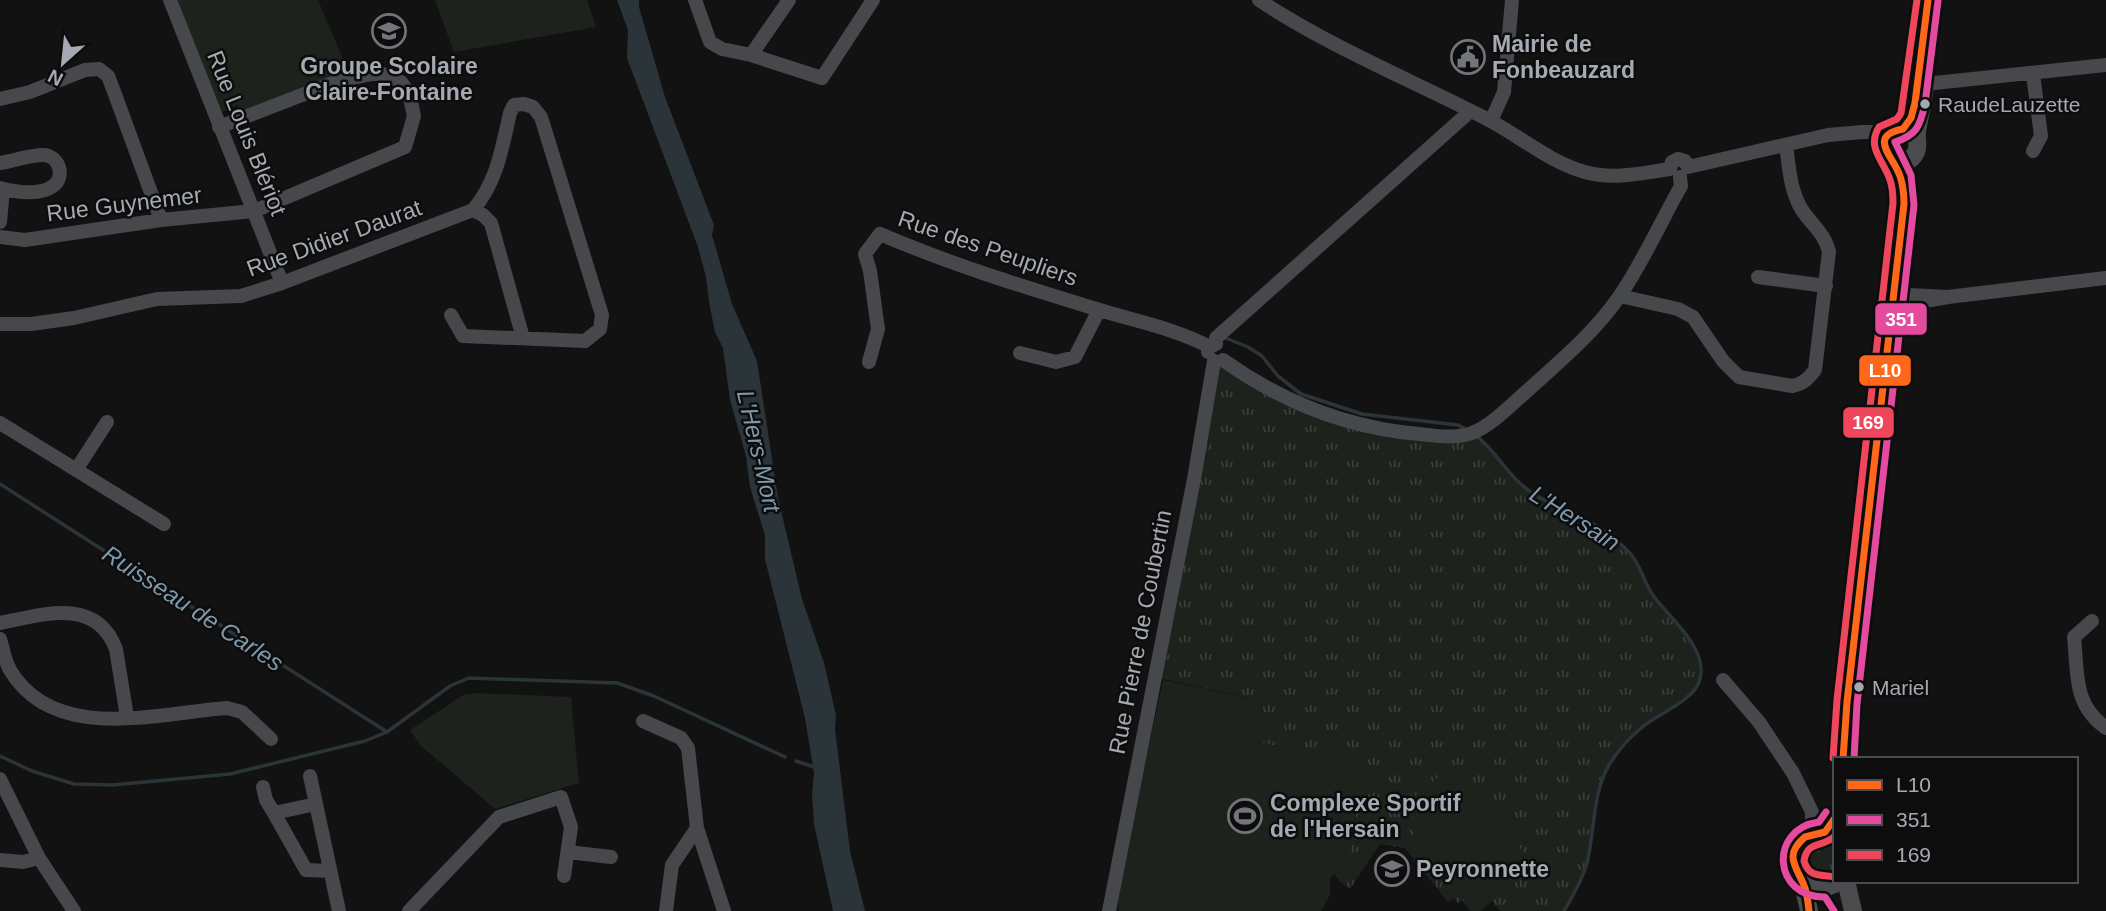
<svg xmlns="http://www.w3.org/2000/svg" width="2106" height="911" font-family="Helvetica,sans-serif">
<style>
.grass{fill:url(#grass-tufts)}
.green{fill:#1d221d}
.water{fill:#2b3438}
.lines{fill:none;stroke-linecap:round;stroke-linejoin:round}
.stream{stroke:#2b3438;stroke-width:3.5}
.minor{stroke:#47484b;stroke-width:14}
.major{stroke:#494b4d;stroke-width:18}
.bus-1-casing{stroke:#0d0d0e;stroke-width:12}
.bus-2-casing{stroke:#0d0d0e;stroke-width:12}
.bus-3-casing{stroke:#0d0d0e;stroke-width:12}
.bus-1{stroke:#ff671b;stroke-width:7}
.bus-2{stroke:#e44b9e;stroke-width:7}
.bus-3{stroke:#ef465b;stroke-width:7}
.bus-dot{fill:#a5aab2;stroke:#0d0d0e;stroke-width:2.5}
.labels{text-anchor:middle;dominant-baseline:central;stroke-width:5;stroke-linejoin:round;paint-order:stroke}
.bus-label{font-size:21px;fill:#a5aab2;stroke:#0d0d0e;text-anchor:start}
.poi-label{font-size:23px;font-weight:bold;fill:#a5aab2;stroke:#0d0d0e;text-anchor:start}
.street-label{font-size:23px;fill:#a5aab2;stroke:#0d0d0e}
.water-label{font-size:24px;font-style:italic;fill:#7e99ab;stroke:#0d0d0e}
.line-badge{stroke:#0d0d0e;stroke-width:2.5}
.badge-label{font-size:19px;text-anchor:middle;font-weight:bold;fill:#fff}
</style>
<defs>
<pattern id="grass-tufts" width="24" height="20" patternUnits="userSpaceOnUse" patternTransform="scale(1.75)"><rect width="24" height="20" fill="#1d221d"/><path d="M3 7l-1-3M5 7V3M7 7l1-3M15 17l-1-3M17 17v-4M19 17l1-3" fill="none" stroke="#3b3f3b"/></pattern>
</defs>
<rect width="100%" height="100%" fill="#121213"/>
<path class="grass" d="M 1214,361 L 1255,382 L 1366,427 L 1472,433 L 1496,453 L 1521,485 L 1547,502 L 1581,516 L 1627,550 L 1638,565 L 1654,598 L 1686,634 L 1698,656 L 1700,680 C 1691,698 1672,706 1656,717 C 1637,729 1618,747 1608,767 C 1593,797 1595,831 1587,862 C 1582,880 1574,896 1564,911 L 1500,911 L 1492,901 L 1480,911 L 1471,911 L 1462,900 L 1458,903 L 1454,898 L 1448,902 L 1405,848 L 1380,844 L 1350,889 L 1340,882 L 1335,875 L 1346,867 L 1366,764 L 1256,742 L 1263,701 L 1154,677 Z
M 1816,840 L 1829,842 L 1835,846 L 1835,873 C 1809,893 1785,853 1816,840 Z"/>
<path class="green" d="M 178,0 L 318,0 L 348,71 L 241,115 L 237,105 L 222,112 L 189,35 Z
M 435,0 L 587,0 L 596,27 L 454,52 Z
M 1163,680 L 1263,701 L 1257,742 L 1366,764 L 1346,867 L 1330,878 L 1330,895 L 1321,911 L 1119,911 L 1118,905 L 1121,876 Z
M 477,693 L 571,697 L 579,783 L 495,809 L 421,746 L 410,730 L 463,695 Z
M 1456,764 L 1527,857 L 1467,903 L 1396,810 Z"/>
<path class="water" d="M 617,0 L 639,0 L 639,7 L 665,97 L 714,225 L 712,235 L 732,304 L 757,361 L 778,498 L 802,599 L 824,663 L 836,715 L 835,729 L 850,851 L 865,911 L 833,911 L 814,824 L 812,795 L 814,773 L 805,718 L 765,559 L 765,535 L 750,487 L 746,456 L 730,400 L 723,348 L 715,332 L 709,302 L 706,277 L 698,247 L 627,58 L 628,30 Z"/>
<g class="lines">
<path class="stream" d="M 1223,337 L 1248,347 L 1262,356 L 1278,376 L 1301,394 L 1362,414 L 1458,425 L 1466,429
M 1475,435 C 1496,451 1504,470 1522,485 C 1538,500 1558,505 1578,515 C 1594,523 1612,536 1625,548 C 1641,562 1643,583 1655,598 C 1671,619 1708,649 1700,679 C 1695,701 1656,714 1640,729 C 1628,739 1617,752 1609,765 C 1592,794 1595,831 1587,863 C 1582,880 1573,896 1564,911
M 0,484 L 387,732
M 0,756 L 32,771 L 74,784 L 113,785 L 230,774 L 365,741 L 387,732 L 450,686 L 469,678 L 617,683 L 654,696 L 785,757
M 796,761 L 814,767"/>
<path class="minor" d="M 170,0 L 282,283
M 695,0 L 710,42 L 722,49 L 751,55 L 822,78 L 873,0
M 1259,0 C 1330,47 1411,80 1487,119 C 1520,136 1549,162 1585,172 C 1613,180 1642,173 1670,169
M 751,55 L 789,0
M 1925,84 L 2106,65
M 0,99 L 30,92 L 85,70 L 99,69 L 108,76 L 116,97 L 161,220
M 1491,121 L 1504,92 L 1512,0
M 2033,151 L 2041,136 L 2033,74
M 0,163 C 14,161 29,155 43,155 C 59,155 66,177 53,186 C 40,196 15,192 0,188
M 1688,167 L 1828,135 L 1862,132 L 1891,132
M 1670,169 L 1672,162 L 1678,159 L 1685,161 L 1688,167
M 473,210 L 483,215 L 491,223 L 523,338
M 0,222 L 3,189
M 0,237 L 25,240 L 161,220 L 254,211 L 405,147 L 414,116 L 409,93 L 401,82 L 383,74 L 372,74 L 338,81 L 219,127
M 1758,277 L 1826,286
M 1620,296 L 1678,309 L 1693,317 L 1723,361 L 1739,377 L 1792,386 C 1803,384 1808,379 1815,370 L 1829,252 C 1825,234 1812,225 1802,210 C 1790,191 1789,166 1786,145
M 1948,297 L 1909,295 L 1901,291 L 1893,298 L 1900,304 L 1908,304 L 1948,297 L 2106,278
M 0,324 L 31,324 L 74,318 L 157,299 L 241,296 L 282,283 L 473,210 C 497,182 502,148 510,113 L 514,105 L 524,104 L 533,107 L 541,117 L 602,315 L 600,329 L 585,341 L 463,336 L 451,315
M 1208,352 L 1210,347 L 1216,344 L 1216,338 L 1466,115 L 1469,110
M 1020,353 L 1056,362 L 1075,357 L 1099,310
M 1223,360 C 1282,402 1347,428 1419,434 C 1437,436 1455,439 1472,433 C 1491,426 1511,405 1527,391 C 1559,362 1594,333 1619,297 C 1641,265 1658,228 1676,195 L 1681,186 L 1680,177
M 869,362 L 878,329 L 870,271 L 865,254 L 880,234 C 950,264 1021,286 1093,308 C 1134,321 1171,327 1210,347
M 0,423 L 164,524
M 76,470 L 107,422
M 2092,621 L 2074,637 C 2078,675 2073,704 2106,728
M 0,623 C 42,615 96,596 116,649 L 127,717
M 0,639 C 3,649 5,661 10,670 C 54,744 158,713 227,708 L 242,712 L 271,739
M 1723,680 L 1759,722 L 1793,773 L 1812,812 L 1812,833
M 643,721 L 681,738 L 688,748 L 697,828 L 724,911
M 310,776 L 339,911
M 0,779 L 39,858 L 74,911
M 263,787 L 266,800 L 274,813
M 316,804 L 274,813 L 306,870 L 330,871
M 568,852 L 611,857
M 0,860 L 23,862 L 39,858
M 409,911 L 499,817 L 561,797 L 571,827 L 564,876
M 666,911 L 672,865 L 697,828
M 1109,911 L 1194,479 L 1214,361"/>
<path class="major" d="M 1916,139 L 1907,130 L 1895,130 L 1885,139 L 1886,152 C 1893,163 1909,167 1916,152 C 1919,146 1916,138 1917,131 C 1920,115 1924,99 1925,82 C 1926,55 1925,28 1928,0
M 1843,759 L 1847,702 L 1850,689 L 1904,204 L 1900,175 L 1890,159
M 1835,835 C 1826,831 1817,830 1808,835 C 1773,852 1803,906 1839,881
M 1802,881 L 1809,910
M 1846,881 L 1853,911"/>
<g class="bus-1-casing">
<path id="bus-1" d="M 1843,759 L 1847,702 L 1904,204 C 1904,194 1903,185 1900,176 C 1893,156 1867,136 1903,129 L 1911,118 L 1915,103 L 1928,0
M 1809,911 C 1808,901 1807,891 1803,883 C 1794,864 1785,854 1805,837 L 1825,832 L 1835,818"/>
</g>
<g class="bus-2-casing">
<path id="bus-2" d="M 1854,759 L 1857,704 L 1914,205 L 1911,175 L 1895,142 C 1917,135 1920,126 1925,104 L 1938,1
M 1826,812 L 1819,822 C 1768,829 1773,898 1825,897 L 1834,911"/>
</g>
<g class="bus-3-casing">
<path id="bus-3" d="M 1833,758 L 1837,700 L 1893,203 C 1893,196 1893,188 1890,180 C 1884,161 1866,148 1879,127 L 1897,119 L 1901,113 L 1917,0
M 1835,836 C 1823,848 1807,840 1804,861 C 1809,878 1820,874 1835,877"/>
</g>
<use href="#bus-1" class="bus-1"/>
<use href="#bus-2" class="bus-2"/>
<use href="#bus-3" class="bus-3"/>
</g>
<defs>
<g id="school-ring" transform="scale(1.75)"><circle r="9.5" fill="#0d0d0e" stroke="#72757a" stroke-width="1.5"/><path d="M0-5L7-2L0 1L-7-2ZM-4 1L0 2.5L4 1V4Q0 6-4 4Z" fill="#72757a"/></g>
<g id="civic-ring" transform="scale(1.75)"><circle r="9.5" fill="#0d0d0e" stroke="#72757a" stroke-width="1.5"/><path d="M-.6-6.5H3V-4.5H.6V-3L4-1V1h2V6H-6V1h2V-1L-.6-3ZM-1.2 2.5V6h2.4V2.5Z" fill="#72757a"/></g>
<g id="stadium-ring" transform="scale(1.75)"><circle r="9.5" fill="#0d0d0e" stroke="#72757a" stroke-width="1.5"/><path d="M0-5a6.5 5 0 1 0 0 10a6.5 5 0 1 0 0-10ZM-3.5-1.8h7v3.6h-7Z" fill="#72757a"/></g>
</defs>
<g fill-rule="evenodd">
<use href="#school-ring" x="389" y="31"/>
<use href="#civic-ring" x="1468" y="57"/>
<use href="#stadium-ring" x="1245" y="816"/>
<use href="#school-ring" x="1392" y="869"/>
</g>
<g class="bus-dot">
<circle cx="1925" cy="104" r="6"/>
<circle cx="1859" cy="687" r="6"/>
</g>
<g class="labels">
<g class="bus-label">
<text x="1938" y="104">RaudeLauzette</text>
<text x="1872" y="687">Mariel</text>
</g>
<g class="poi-label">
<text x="1492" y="44">Mairie de<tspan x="1492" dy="26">Fonbeauzard</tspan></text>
<text x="389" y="66" text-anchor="middle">Groupe Scolaire<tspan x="389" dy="26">Claire-Fontaine</tspan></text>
<text x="1270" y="803">Complexe Sportif<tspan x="1270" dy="26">de l'Hersain</tspan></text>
<text x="1416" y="869">Peyronnette</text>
</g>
<g class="street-label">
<text transform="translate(247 133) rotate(68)">Rue Louis Blériot</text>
<text transform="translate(124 204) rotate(-7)">Rue Guynemer</text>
<text transform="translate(334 238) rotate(-20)">Rue Didier Daurat</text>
<text transform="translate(988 248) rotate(19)">Rue des Peupliers</text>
<text transform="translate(1140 632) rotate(-79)">Rue Pierre de Coubertin</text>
</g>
<g class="water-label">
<text transform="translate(759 451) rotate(77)">L'Hers-Mort</text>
<text transform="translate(1575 518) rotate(32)">L'Hersain</text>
<text transform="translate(193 608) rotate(33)">Ruisseau de Carles</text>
</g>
</g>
<g class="line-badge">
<rect x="1874" y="302" width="54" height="34" rx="7" fill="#e44b9e"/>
<rect x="1858" y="354" width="54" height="33" rx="7" fill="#ff671b"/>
<rect x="1842" y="406" width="53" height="33" rx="7" fill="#ef465b"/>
</g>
<g class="badge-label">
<text x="1901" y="326">351</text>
<text x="1885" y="377">L10</text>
<text x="1868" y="429">169</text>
</g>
<rect x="1833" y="757" width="245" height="126" fill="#0d0d0e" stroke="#4a4c50" stroke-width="2"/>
<rect x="1847" y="780" width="35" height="10" fill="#ff671b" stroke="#4a4c50" stroke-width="2"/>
<text x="1896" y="792" font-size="21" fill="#a5aab2">L10</text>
<rect x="1847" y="815" width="35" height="10" fill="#e44b9e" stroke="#4a4c50" stroke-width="2"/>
<text x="1896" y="827" font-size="21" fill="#a5aab2">351</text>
<rect x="1847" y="850" width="35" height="10" fill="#ef465b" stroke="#4a4c50" stroke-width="2"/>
<text x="1896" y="862" font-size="21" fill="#a5aab2">169</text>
<g transform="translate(63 63) rotate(207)" stroke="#0d0d0e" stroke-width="5" paint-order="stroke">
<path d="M0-5L12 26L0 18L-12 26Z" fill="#a5aab2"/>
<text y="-10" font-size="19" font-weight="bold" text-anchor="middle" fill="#a5aab2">N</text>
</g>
</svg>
